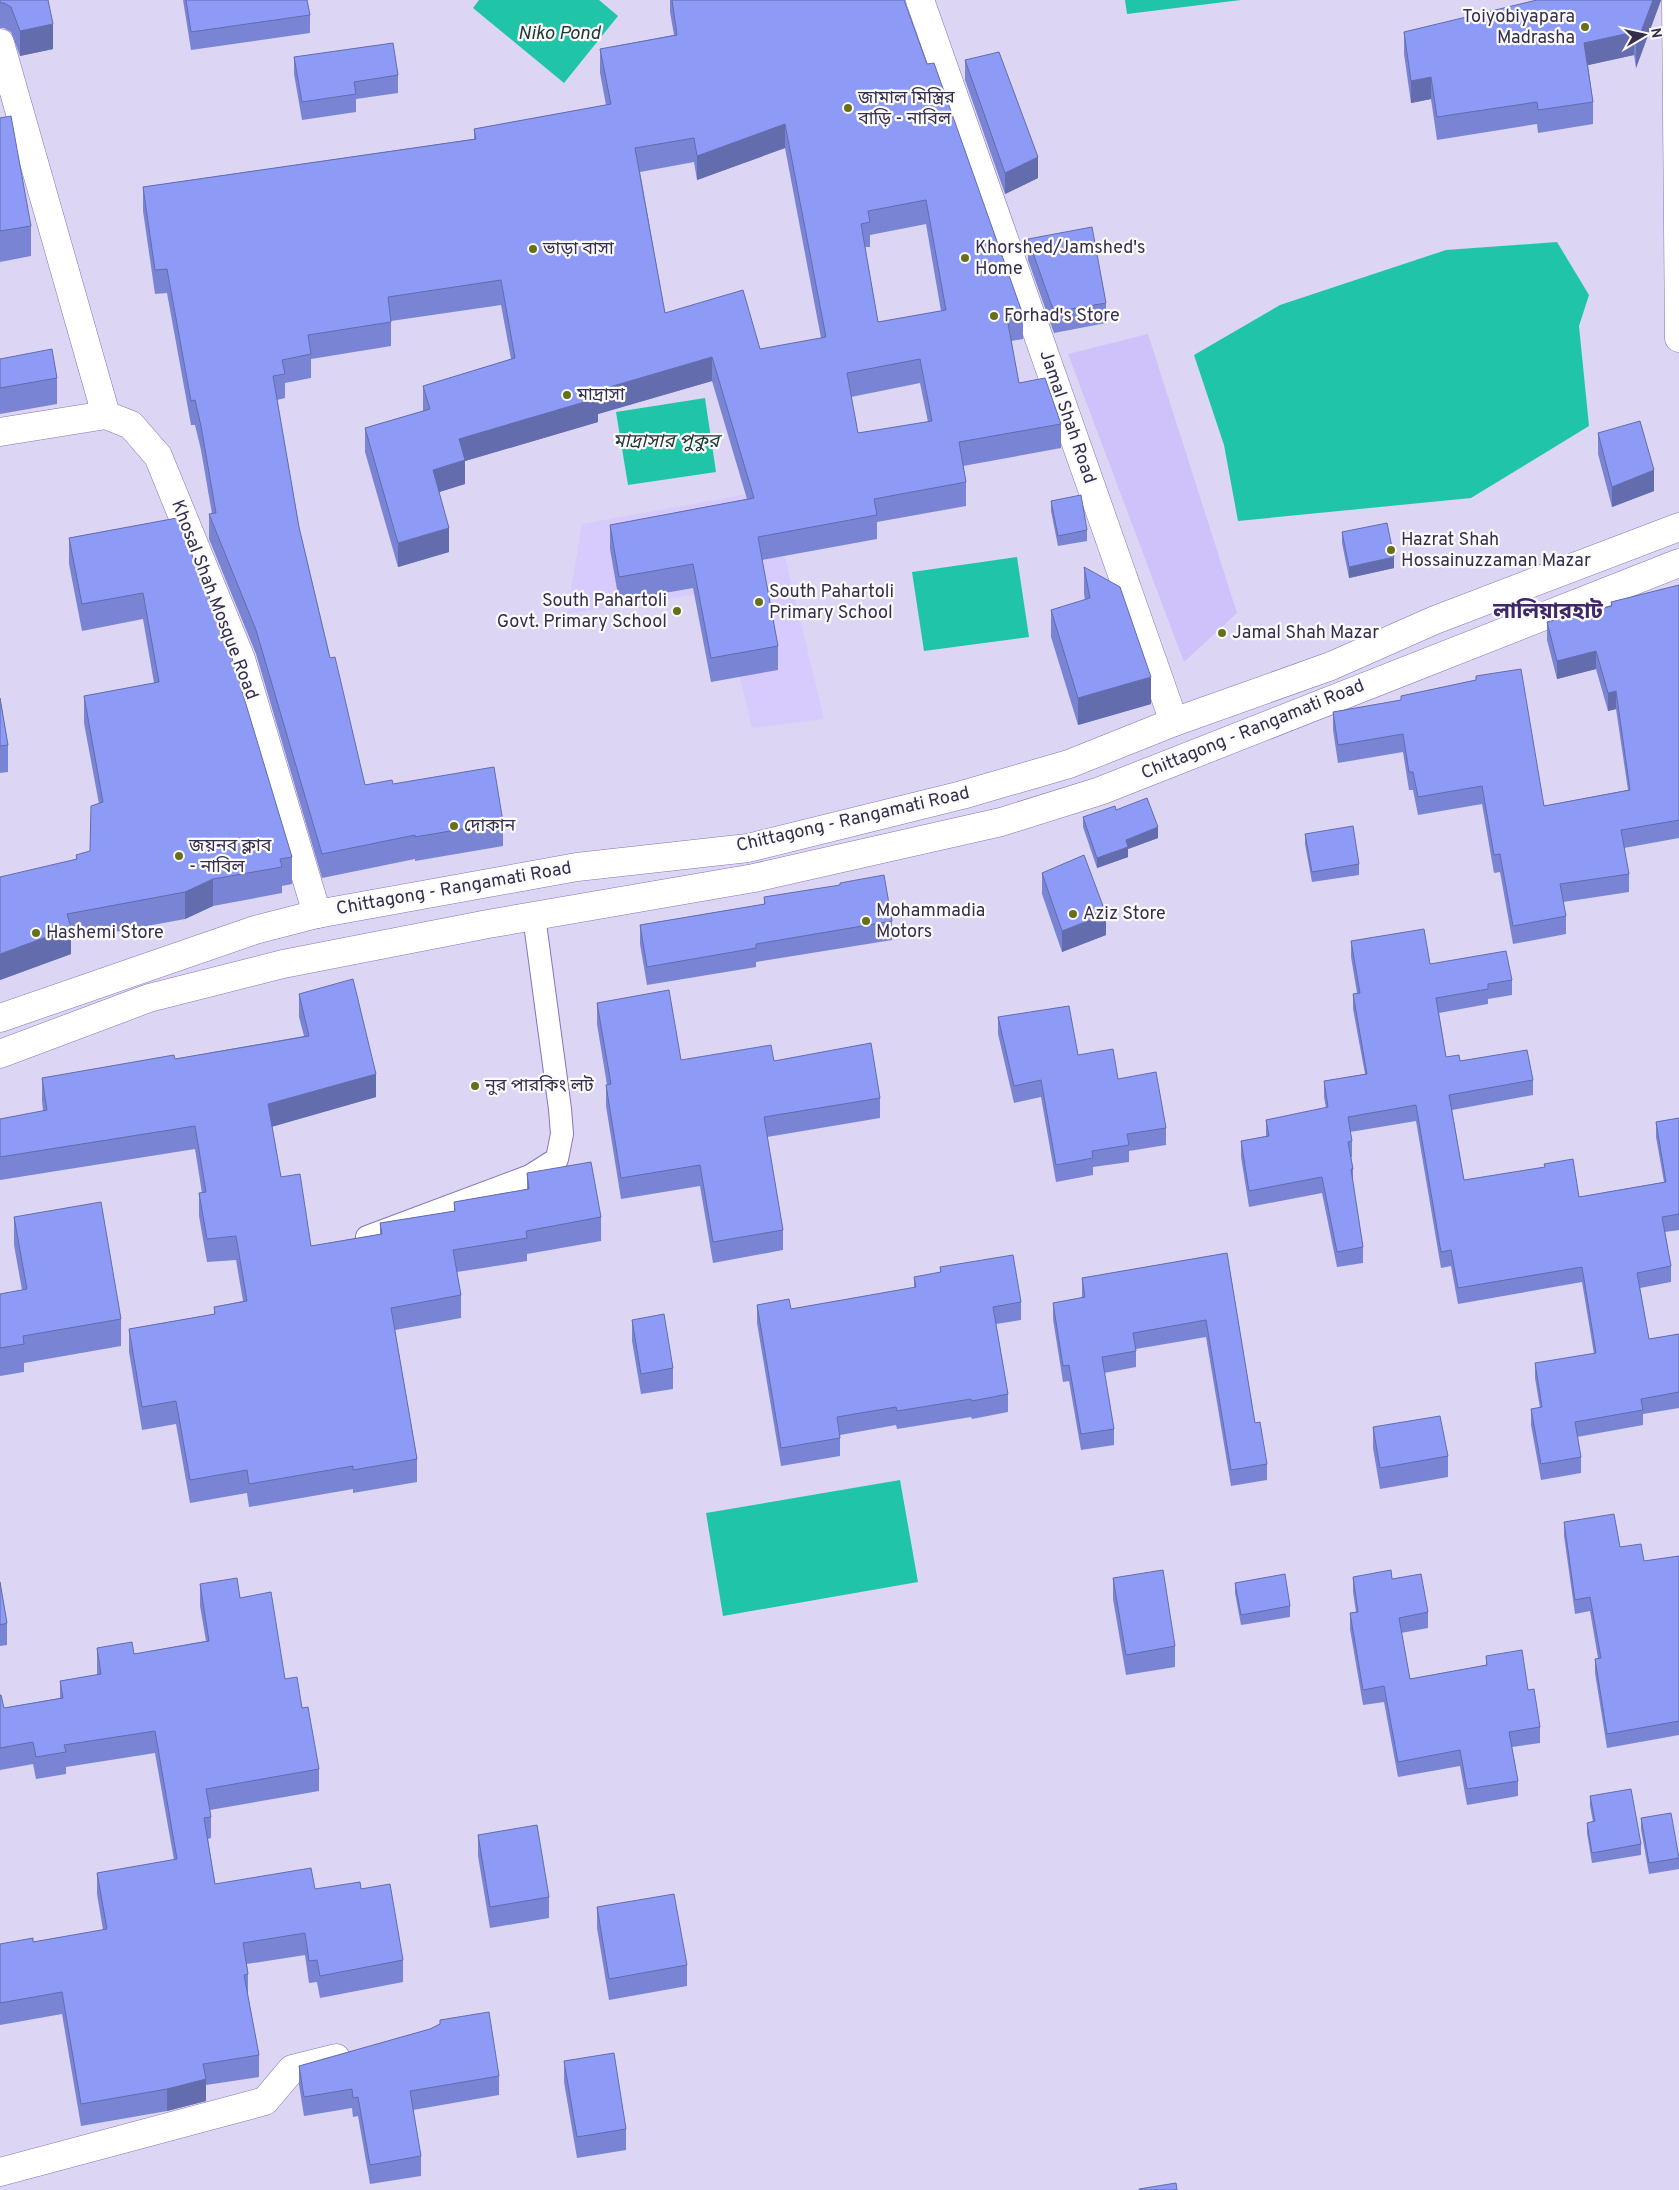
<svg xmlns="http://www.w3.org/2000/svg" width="1679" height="2190" font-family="Overpass,'Noto Sans Bengali',sans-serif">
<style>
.built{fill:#d7cbfd}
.green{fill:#cfc2fa}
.water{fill:#20c5a7}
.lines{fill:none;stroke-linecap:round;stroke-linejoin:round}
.lane-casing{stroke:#8773ba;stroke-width:24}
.street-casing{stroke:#8773ba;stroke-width:29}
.highway-casing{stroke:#8773ba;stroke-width:29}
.lane{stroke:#fff;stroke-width:22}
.street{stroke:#fff;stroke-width:28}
.highway{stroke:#fff;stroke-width:28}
.wall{fill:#7985d4;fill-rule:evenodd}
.shaded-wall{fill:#636cac}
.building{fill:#8d9bf6;stroke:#636cac;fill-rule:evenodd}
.poi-dot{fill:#677019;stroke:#fbfbfb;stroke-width:2}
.labels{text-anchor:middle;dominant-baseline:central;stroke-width:4.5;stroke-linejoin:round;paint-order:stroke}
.poi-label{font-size:18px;fill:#352d4b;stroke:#fbfbfb;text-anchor:start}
.street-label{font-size:18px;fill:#352d4b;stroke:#fbfbfb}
.water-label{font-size:19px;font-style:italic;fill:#213933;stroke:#fbfbfb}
.district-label{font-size:22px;font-weight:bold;fill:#3e2868;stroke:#fbfbfb}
</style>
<rect width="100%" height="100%" fill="#dcd5f4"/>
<path class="built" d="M 769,490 L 824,719 L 752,728 L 719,591 L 567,614 L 582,524 Z"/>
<path class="green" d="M 1148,334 L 1237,613 L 1184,662 L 1068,354 Z"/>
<path class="water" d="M 479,0 L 599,0 L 618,16 L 564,83 L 473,8 Z
M 1125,0 L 1241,0 L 1127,14 Z
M 1557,242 L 1589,295 L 1579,326 L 1589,426 L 1471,498 L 1238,521 L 1224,445 L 1194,355 L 1280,305 L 1446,250 Z
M 705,398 L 716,472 L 628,485 L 616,412 Z
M 1017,557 L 1029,637 L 924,651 L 912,572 Z
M 900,1480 L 918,1582 L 723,1616 L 706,1513 Z"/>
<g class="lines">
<g class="lane-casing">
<path id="lane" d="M 367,1237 L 530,1176 L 557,1159 L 562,1134 L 560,1109 L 534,916"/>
</g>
<g class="street-casing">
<path id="street" d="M 920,0 L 1174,722
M 1676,0 L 1679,338
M 0,43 L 106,415
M 0,432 L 106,415 L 131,425 L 158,456 L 241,659 L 317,914
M 0,2172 L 265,2101 L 292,2069 L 336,2058"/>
</g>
<g class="highway-casing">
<path id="highway" d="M 0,1018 L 255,930 L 317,914 L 577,867 L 748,848 L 962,795 L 1069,764 L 1174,722 L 1331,666 L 1435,620 L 1679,527
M 0,1054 L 149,998 L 283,964 L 488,924 L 754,878 L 1001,822 L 1100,791 L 1679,563"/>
</g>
<use href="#lane" class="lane"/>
<use href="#street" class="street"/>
<use href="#highway" class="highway"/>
</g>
<path class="wall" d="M 0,0 L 48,0 L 53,49 L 20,56 L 11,32 L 4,28 L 0,28 Z
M 183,0 L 307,0 L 310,15 L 310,33 L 191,50 Z
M 670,0 L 904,0 L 927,64 L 1023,315 L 1023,339 L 1011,341 L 1019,383 L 1061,424 L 1061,448 L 963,466 L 966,482 L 966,506 L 877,522 L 877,539 L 762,560 L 778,646 L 778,670 L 711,682 L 693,588 L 619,601 L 610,549 L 610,525 L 747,499 L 712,381 L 598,414 L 598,422 L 465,461 L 465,484 L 439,492 L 449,552 L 398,567 L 365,452 L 365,428 L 423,411 L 423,386 L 511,359 L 501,305 L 391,321 L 391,346 L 311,359 L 311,378 L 285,383 L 285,398 L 277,400 L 299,527 L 330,658 L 365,785 L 393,784 L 503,822 L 503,846 L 415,861 L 415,859 L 322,878 L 256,654 L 209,539 L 209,514 L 212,514 L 201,450 L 195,425 L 191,425 L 167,293 L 155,294 L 143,211 L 143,187 L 474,139 L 474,129 L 606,105 L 600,73 L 600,49 L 674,35 L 670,12 ZM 785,148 L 821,338 L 760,349 L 665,313 L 640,172 L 694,162 L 697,180 ZM 926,224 L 941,311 L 878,322 L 865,247 L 870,247 L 870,235 ZM 920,383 L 928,422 L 858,433 L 851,397 Z
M 1537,0 L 1661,0 L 1636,68 L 1634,55 L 1588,65 L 1593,102 L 1593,124 L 1538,133 L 1537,124 L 1437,140 L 1431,99 L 1411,103 L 1404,54 L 1404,32 Z
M 294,57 L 398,75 L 398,93 L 356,99 L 356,112 L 302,120 L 294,74 Z
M 965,60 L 1038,178 L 1005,194 L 965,80 Z
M 0,118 L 31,226 L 31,256 L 0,262 Z
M 1028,239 L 1106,303 L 1106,323 L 1054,333 L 1028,260 Z
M 0,359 L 57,378 L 57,404 L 0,414 Z
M 1598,433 L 1654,491 L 1612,507 L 1598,454 Z
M 1051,501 L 1087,530 L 1087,541 L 1058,546 L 1051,511 Z
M 177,518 L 292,857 L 292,884 L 282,886 L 282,893 L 213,906 L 185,919 L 71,940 L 71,954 L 0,980 L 76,860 L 76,855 L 90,851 L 99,804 L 84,723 L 84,696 L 154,683 L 143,619 L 82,631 L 69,564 L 69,538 Z
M 1342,532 L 1394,568 L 1349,578 L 1342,543 Z
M 1084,567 L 1151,704 L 1078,725 L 1051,637 L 1051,610 L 1085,600 L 1084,594 Z
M 1679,585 L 1679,838 L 1624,848 L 1629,874 L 1629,892 L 1563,902 L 1566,916 L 1566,934 L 1513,944 L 1500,872 L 1494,873 L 1482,804 L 1418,815 L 1413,790 L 1409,790 L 1403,752 L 1338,763 L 1333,730 L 1333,712 L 1401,700 L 1401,696 L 1476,680 L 1476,676 L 1544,806 L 1628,790 L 1616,709 L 1608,711 L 1596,669 L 1557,679 L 1547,640 L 1547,622 L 1611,606 L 1611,602 Z
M 0,698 L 8,745 L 8,772 L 0,773 Z
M 1116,810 L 1158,838 L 1128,849 L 1128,857 L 1097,868 L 1083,827 L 1083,817 Z
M 1305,834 L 1359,864 L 1359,875 L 1312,882 L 1305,844 Z
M 1042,873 L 1106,935 L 1062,952 L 1042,894 Z
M 764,897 L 892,921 L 892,940 L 756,962 L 756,967 L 647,985 L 640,944 L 640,925 L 764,904 Z
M 1351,941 L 1430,964 L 1512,980 L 1512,995 L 1488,999 L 1488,1004 L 1439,1013 L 1446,1057 L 1533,1080 L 1533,1095 L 1452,1110 L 1464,1180 L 1579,1197 L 1664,1182 L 1656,1137 L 1656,1122 L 1679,1118 L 1679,1230 L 1665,1232 L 1671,1266 L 1671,1282 L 1640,1288 L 1649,1339 L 1679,1334 L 1679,1408 L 1643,1414 L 1643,1425 L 1577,1437 L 1581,1457 L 1581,1473 L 1541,1480 L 1531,1425 L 1531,1409 L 1540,1408 L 1535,1378 L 1535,1363 L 1594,1354 L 1582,1282 L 1458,1304 L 1451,1266 L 1441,1268 L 1416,1121 L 1350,1132 L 1352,1141 L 1352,1157 L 1351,1157 L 1353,1169 L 1353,1184 L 1363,1247 L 1363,1263 L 1337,1267 L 1322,1193 L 1249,1207 L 1241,1157 L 1241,1141 L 1266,1136 L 1266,1120 L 1326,1108 L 1324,1097 L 1324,1081 L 1365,1074 L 1353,1009 L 1353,994 L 1357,993 L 1351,957 Z
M 299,994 L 376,1097 L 272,1126 L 281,1177 L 311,1246 L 380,1234 L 380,1223 L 454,1211 L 454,1202 L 527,1189 L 527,1173 L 601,1217 L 601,1241 L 527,1254 L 527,1261 L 457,1272 L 461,1295 L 461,1318 L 395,1330 L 417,1459 L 417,1482 L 353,1493 L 353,1489 L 249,1507 L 247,1493 L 190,1503 L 176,1424 L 142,1430 L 129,1352 L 129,1329 L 214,1314 L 214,1307 L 243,1301 L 236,1260 L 207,1262 L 199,1216 L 199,1193 L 202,1193 L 195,1149 L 0,1180 L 0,1119 L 43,1111 L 42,1101 L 42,1078 L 175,1059 L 304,1036 L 299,1017 Z
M 597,1003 L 681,1060 L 774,1061 L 880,1098 L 880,1118 L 767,1137 L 783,1230 L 783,1250 L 713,1263 L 700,1186 L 621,1199 L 606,1106 L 606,1085 L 607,1085 L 597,1024 Z
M 998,1017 L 1078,1055 L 1118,1079 L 1166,1128 L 1166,1145 L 1129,1151 L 1129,1162 L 1093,1167 L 1093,1175 L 1056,1182 L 1041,1097 L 1014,1103 L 998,1034 Z
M 14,1217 L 121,1319 L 121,1346 L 24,1363 L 24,1372 L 0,1376 L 0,1294 L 22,1290 L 14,1245 Z
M 1227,1253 L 1255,1423 L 1267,1464 L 1267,1480 L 1231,1486 L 1206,1337 L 1136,1349 L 1136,1367 L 1104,1373 L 1114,1429 L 1114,1445 L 1081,1450 L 1069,1381 L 1063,1382 L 1053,1319 L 1053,1303 L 1082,1298 L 1082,1278 Z
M 940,1267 L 1021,1302 L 1021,1320 L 996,1324 L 1008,1394 L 1008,1412 L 972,1419 L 971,1417 L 897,1429 L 896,1425 L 840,1435 L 840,1456 L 781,1466 L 757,1323 L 757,1305 L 791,1309 L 914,1288 L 914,1277 L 940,1273 Z
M 632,1320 L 673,1368 L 673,1389 L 641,1394 L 632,1341 Z
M 1373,1427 L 1448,1456 L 1448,1477 L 1380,1489 L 1373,1448 Z
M 1564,1522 L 1620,1547 L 1644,1561 L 1679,1556 L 1679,1735 L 1607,1748 L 1595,1673 L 1595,1659 L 1598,1658 L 1590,1611 L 1575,1614 L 1564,1536 Z
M 1353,1577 L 1392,1579 L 1428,1612 L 1428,1628 L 1401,1633 L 1410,1679 L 1486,1665 L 1486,1656 L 1528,1690 L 1540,1727 L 1540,1743 L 1512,1747 L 1518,1781 L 1518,1796 L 1467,1805 L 1460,1766 L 1398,1777 L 1384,1702 L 1363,1705 L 1350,1629 L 1350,1613 L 1356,1612 L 1353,1592 Z
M 1113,1578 L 1175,1646 L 1175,1667 L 1126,1675 L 1113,1599 Z
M 0,1582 L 7,1623 L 7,1645 L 0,1646 Z
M 1235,1583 L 1290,1606 L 1290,1617 L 1241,1625 L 1235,1593 Z
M 200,1584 L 240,1598 L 302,1708 L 319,1769 L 319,1791 L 210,1810 L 211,1817 L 211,1838 L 208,1839 L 215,1884 L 315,1889 L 361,1889 L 403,1960 L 403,1982 L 320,1998 L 317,1982 L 309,1983 L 305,1955 L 247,1964 L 248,1974 L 248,1996 L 259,2055 L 259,2077 L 206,2085 L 206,2101 L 167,2111 L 81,2126 L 62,2014 L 0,2025 L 0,1944 L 33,1942 L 103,1930 L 97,1894 L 97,1873 L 174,1860 L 155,1753 L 66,1767 L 66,1774 L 36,1779 L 33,1764 L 0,1770 L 0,1695 L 4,1708 L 60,1698 L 60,1681 L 97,1675 L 97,1648 L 134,1654 L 206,1641 L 200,1606 Z
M 1590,1796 L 1641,1844 L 1641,1855 L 1592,1863 L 1587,1833 L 1587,1823 L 1593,1822 L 1590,1806 Z
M 1641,1818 L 1679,1856 L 1679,1869 L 1649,1874 L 1641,1829 Z
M 478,1835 L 549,1897 L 549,1918 L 490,1928 L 478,1856 Z
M 597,1907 L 687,1965 L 687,1986 L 609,2000 L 597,1928 Z
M 440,2020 L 499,2076 L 499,2095 L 413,2110 L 421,2156 L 421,2176 L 370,2184 L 358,2116 L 353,2117 L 352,2108 L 304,2116 L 299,2085 L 299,2066 L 430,2029 L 440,2024 Z
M 564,2061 L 626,2129 L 626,2150 L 577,2158 L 564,2082 Z"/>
<path class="shaded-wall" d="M 1653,0 L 1661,0 L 1636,68 L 1636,45 Z
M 53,24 L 53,49 L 20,56 L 20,31 Z
M 1634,32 L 1634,55 L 1584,66 L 1584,43 Z
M 1431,77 L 1431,99 L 1411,103 L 1411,81 Z
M 785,124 L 785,148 L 697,180 L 697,156 Z
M 1038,157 L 1038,178 L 1005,194 L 1005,173 Z
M 712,357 L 712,381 L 598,414 L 598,422 L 465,461 L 465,484 L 433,494 L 433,470 L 459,439 L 596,391 Z
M 1654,470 L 1654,491 L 1612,507 L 1612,487 Z
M 449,528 L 449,552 L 398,567 L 398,543 Z
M 1394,557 L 1394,568 L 1349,578 L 1349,567 Z
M 1596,651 L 1596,669 L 1557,679 L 1557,661 Z
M 1151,677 L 1151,704 L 1078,725 L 1078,698 Z
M 1616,691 L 1616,709 L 1608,711 L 1608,693 Z
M 1158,827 L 1158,838 L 1128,849 L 1128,857 L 1097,868 L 1097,858 L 1126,840 Z
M 213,879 L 213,906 L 185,919 L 185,892 Z
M 1106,914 L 1106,935 L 1062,952 L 1062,931 Z
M 71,928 L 71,954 L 0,980 L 0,954 Z
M 376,1074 L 376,1097 L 268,1128 L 268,1104 Z
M 206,2079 L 206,2101 L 167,2111 L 167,2089 Z"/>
<path class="building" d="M 0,0 L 48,0 L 53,24 L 20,31 L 11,7 L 4,3 L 0,3 Z
M 186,0 L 307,0 L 310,15 L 191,32 Z
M 672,0 L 904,0 L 927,64 L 934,63 L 1023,315 L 1007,318 L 1019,383 L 1045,378 L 1061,424 L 959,442 L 966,482 L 874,499 L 877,515 L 758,537 L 778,646 L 711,658 L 693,564 L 619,577 L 610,525 L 754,498 L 712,357 L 596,391 L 598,398 L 459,439 L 465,460 L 433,470 L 449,528 L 398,543 L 365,428 L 430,409 L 423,386 L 515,358 L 501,280 L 388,297 L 391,322 L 308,335 L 311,354 L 282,360 L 285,374 L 273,376 L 299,527 L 330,658 L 335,657 L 365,785 L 392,780 L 393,784 L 494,767 L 503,822 L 415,837 L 415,835 L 322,854 L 256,630 L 209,514 L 216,513 L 201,426 L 195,400 L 191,401 L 167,269 L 155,270 L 143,187 L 476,139 L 474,129 L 611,104 L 600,49 L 677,35 ZM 785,124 L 826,337 L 760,349 L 743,290 L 665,313 L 635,148 L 694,138 L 697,156 ZM 926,200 L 946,310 L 878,322 L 861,224 L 870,222 L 868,211 ZM 920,359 L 932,421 L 858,433 L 847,373 Z
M 1537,0 L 1653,0 L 1636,45 L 1634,32 L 1584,43 L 1593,102 L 1538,110 L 1537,102 L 1437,117 L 1431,77 L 1411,81 L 1404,32 Z
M 393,43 L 398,75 L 354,82 L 356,94 L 302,102 L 294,57 Z
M 999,52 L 1038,157 L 1005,173 L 965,60 Z
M 11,116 L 31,226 L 0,231 L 0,118 Z
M 1092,227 L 1106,303 L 1054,312 L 1028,239 Z
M 52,349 L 57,378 L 0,388 L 0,359 Z
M 1640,421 L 1654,470 L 1612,487 L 1598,433 Z
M 1081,495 L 1087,530 L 1058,536 L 1051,501 Z
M 177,518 L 226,638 L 292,857 L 280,859 L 282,867 L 213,879 L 185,892 L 67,914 L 71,928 L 0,954 L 0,877 L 77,859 L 76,855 L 90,851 L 91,806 L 103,802 L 84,696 L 159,682 L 143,593 L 82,604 L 69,538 Z
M 1387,523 L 1394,557 L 1349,567 L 1342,532 Z
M 1084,567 L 1120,587 L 1151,677 L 1078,698 L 1051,610 L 1090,598 Z
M 1679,585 L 1679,820 L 1621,830 L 1629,874 L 1560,884 L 1566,916 L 1513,926 L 1500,854 L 1494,855 L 1482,786 L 1418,797 L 1413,772 L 1409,772 L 1403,734 L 1338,745 L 1333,712 L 1401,700 L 1401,696 L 1476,680 L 1476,676 L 1521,669 L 1544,806 L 1630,790 L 1616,691 L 1608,693 L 1596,651 L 1557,661 L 1547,622 L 1612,606 L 1611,602 Z
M 0,698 L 8,745 L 0,746 Z
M 1147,798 L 1158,827 L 1126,840 L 1128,847 L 1097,858 L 1083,817 L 1115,806 L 1116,810 Z
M 1353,826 L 1359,864 L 1312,872 L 1305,834 Z
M 1084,855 L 1106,914 L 1062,931 L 1042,873 Z
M 884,875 L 892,921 L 756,944 L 756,948 L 647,967 L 640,925 L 765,904 L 764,897 L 840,885 L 840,883 Z
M 1424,929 L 1430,964 L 1506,951 L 1512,980 L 1488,984 L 1488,989 L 1436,998 L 1446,1057 L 1459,1055 L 1460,1061 L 1527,1050 L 1533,1080 L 1449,1095 L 1464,1180 L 1545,1167 L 1544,1164 L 1573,1159 L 1579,1197 L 1666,1182 L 1656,1122 L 1679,1118 L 1679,1214 L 1662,1217 L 1671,1266 L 1637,1273 L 1649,1339 L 1679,1334 L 1679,1392 L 1641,1399 L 1643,1410 L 1575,1422 L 1581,1457 L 1541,1464 L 1531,1409 L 1542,1407 L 1535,1363 L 1596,1353 L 1582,1267 L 1458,1288 L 1451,1250 L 1441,1252 L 1416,1105 L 1348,1117 L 1352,1141 L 1348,1142 L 1353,1169 L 1351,1169 L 1363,1247 L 1337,1252 L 1322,1177 L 1249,1191 L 1241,1141 L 1269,1136 L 1266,1120 L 1328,1107 L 1324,1081 L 1367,1074 L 1353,994 L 1360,993 L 1351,941 Z
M 353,979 L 376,1074 L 268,1104 L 281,1177 L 300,1174 L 311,1246 L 382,1234 L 380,1223 L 455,1211 L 454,1202 L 529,1189 L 527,1173 L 591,1162 L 601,1217 L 526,1231 L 527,1238 L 453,1250 L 461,1295 L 391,1308 L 417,1459 L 353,1470 L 353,1466 L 249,1484 L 247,1470 L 190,1480 L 176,1401 L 142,1407 L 129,1329 L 215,1314 L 214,1307 L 247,1301 L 236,1236 L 207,1239 L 199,1193 L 206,1192 L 195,1126 L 0,1157 L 0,1119 L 47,1110 L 42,1078 L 174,1055 L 175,1059 L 309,1036 L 299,994 Z
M 669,990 L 681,1060 L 771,1045 L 774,1061 L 871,1043 L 880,1098 L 764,1117 L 783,1230 L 713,1242 L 700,1165 L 621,1178 L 606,1085 L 611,1084 L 597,1003 Z
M 1069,1006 L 1078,1055 L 1113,1049 L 1118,1079 L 1156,1072 L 1166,1128 L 1127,1134 L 1129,1145 L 1092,1151 L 1093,1158 L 1056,1165 L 1041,1080 L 1014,1086 L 998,1017 Z
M 101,1202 L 121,1319 L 23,1336 L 24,1344 L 0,1348 L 0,1294 L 27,1289 L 14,1217 Z
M 1227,1253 L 1255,1423 L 1260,1422 L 1267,1464 L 1231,1470 L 1206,1320 L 1133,1333 L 1136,1351 L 1102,1357 L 1114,1429 L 1081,1434 L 1069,1365 L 1063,1366 L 1053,1303 L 1085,1297 L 1082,1278 Z
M 1013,1255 L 1021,1302 L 993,1307 L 1008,1394 L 972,1401 L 971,1399 L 897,1411 L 896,1407 L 837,1417 L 840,1438 L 781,1448 L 757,1305 L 789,1299 L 791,1309 L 916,1287 L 914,1277 L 941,1272 L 940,1267 Z
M 664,1314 L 673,1368 L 641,1374 L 632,1320 Z
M 1440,1416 L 1448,1456 L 1380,1468 L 1373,1427 Z
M 1614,1514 L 1620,1547 L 1641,1544 L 1644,1561 L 1679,1556 L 1679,1721 L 1607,1734 L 1595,1659 L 1601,1658 L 1590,1597 L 1575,1600 L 1564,1522 Z
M 1163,1570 L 1175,1646 L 1126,1655 L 1113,1578 Z
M 1391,1570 L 1392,1579 L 1421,1574 L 1428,1612 L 1399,1618 L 1410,1679 L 1487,1665 L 1486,1656 L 1522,1650 L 1528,1690 L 1534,1689 L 1540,1727 L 1509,1732 L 1518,1781 L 1467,1789 L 1460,1750 L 1398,1762 L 1384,1686 L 1363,1690 L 1350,1613 L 1358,1612 L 1353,1577 Z
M 1285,1574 L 1290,1606 L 1241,1615 L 1235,1583 Z
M 237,1578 L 240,1598 L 271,1592 L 285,1679 L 297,1677 L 302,1708 L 308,1707 L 319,1769 L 206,1789 L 211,1817 L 204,1818 L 215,1884 L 311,1868 L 315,1889 L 360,1882 L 361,1889 L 390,1884 L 403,1960 L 320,1976 L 317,1960 L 309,1961 L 305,1933 L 243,1943 L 248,1974 L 244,1975 L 259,2055 L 203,2064 L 206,2079 L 167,2089 L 81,2104 L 62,1992 L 0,2003 L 0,1944 L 33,1938 L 33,1942 L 107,1929 L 97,1873 L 177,1859 L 155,1731 L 64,1745 L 66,1752 L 36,1757 L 33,1742 L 0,1748 L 0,1695 L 1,1695 L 4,1708 L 63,1698 L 60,1681 L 101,1674 L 97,1648 L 132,1642 L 134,1654 L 209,1641 L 200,1584 Z
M 0,1582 L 7,1623 L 0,1625 Z
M 1631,1789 L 1641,1844 L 1592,1853 L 1587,1823 L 1595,1821 L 1590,1796 Z
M 1671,1813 L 1679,1858 L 1649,1863 L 1641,1818 Z
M 537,1825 L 549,1897 L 490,1907 L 478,1835 Z
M 674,1894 L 687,1965 L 609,1979 L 597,1907 Z
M 489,2012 L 499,2076 L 410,2091 L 421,2156 L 370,2165 L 358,2097 L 353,2098 L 352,2089 L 304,2097 L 299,2066 L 430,2029 L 440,2024 L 440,2020 Z
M 614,2053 L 626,2129 L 577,2137 L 564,2061 Z
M 1176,2183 L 1177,2190 L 1139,2190 L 1139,2189 Z"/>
<g class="poi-dot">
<circle cx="1585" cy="27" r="5"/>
<circle cx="848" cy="108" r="5"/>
<circle cx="533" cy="249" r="5"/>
<circle cx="965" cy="258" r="5"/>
<circle cx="994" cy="316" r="5"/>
<circle cx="567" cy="395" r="5"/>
<circle cx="1391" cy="550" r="5"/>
<circle cx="759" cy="602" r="5"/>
<circle cx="677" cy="611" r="5"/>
<circle cx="1222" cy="633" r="5"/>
<circle cx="454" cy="826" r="5"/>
<circle cx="179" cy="856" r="5"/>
<circle cx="1073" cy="914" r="5"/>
<circle cx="866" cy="921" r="5"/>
<circle cx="36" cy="933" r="5"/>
<circle cx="475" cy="1086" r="5"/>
</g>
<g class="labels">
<g class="poi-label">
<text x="1575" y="17" text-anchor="end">Toiyobiyapara<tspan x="1575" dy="21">Madrasha</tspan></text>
<text x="858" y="98">জামাল মিস্ত্রির<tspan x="858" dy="21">বাড়ি - নাবিল</tspan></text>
<text x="975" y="248">Khorshed/Jamshed's<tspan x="975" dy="21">Home</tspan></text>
<text x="543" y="249">ভাড়া বাসা</text>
<text x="1004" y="316">Forhad's Store</text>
<text x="577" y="395">মাদ্রাসা</text>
<text x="1401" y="540">Hazrat Shah<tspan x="1401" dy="21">Hossainuzzaman Mazar</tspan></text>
<text x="769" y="592">South Pahartoli<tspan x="769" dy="21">Primary School</tspan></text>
<text x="667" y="601" text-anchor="end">South Pahartoli<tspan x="667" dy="21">Govt. Primary School</tspan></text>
<text x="1232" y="633">Jamal Shah Mazar</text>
<text x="464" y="826">দোকান</text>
<text x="189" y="846">জয়নব ক্লাব<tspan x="189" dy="21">- নাবিল</tspan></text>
<text x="876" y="911">Mohammadia<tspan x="876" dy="21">Motors</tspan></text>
<text x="1083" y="914">Aziz Store</text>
<text x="46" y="933">Hashemi Store</text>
<text x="485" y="1086">নুর পারকিং লট</text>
</g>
<g class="street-label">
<text transform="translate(1067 417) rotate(71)">Jamal Shah Road</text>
<text transform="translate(214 600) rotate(69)">Khosal Shah Mosque Road</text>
<text transform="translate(1253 730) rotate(-22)">Chittagong - Rangamati Road</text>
<text transform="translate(853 820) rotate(-13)">Chittagong - Rangamati Road</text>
<text transform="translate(454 889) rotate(-10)">Chittagong - Rangamati Road</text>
</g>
<g class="water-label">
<text x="559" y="34">Niko Pond</text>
<text x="666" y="442">মাদ্রাসার পুকুর</text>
</g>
<g class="district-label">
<text x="1548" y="612">লালিয়ারহাট</text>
</g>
</g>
<g transform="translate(1644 35) rotate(81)" stroke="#fbfbfb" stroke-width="4" paint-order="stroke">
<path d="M0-4L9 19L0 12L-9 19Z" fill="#352d4b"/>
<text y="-8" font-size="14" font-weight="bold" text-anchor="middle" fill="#352d4b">N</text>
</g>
</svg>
